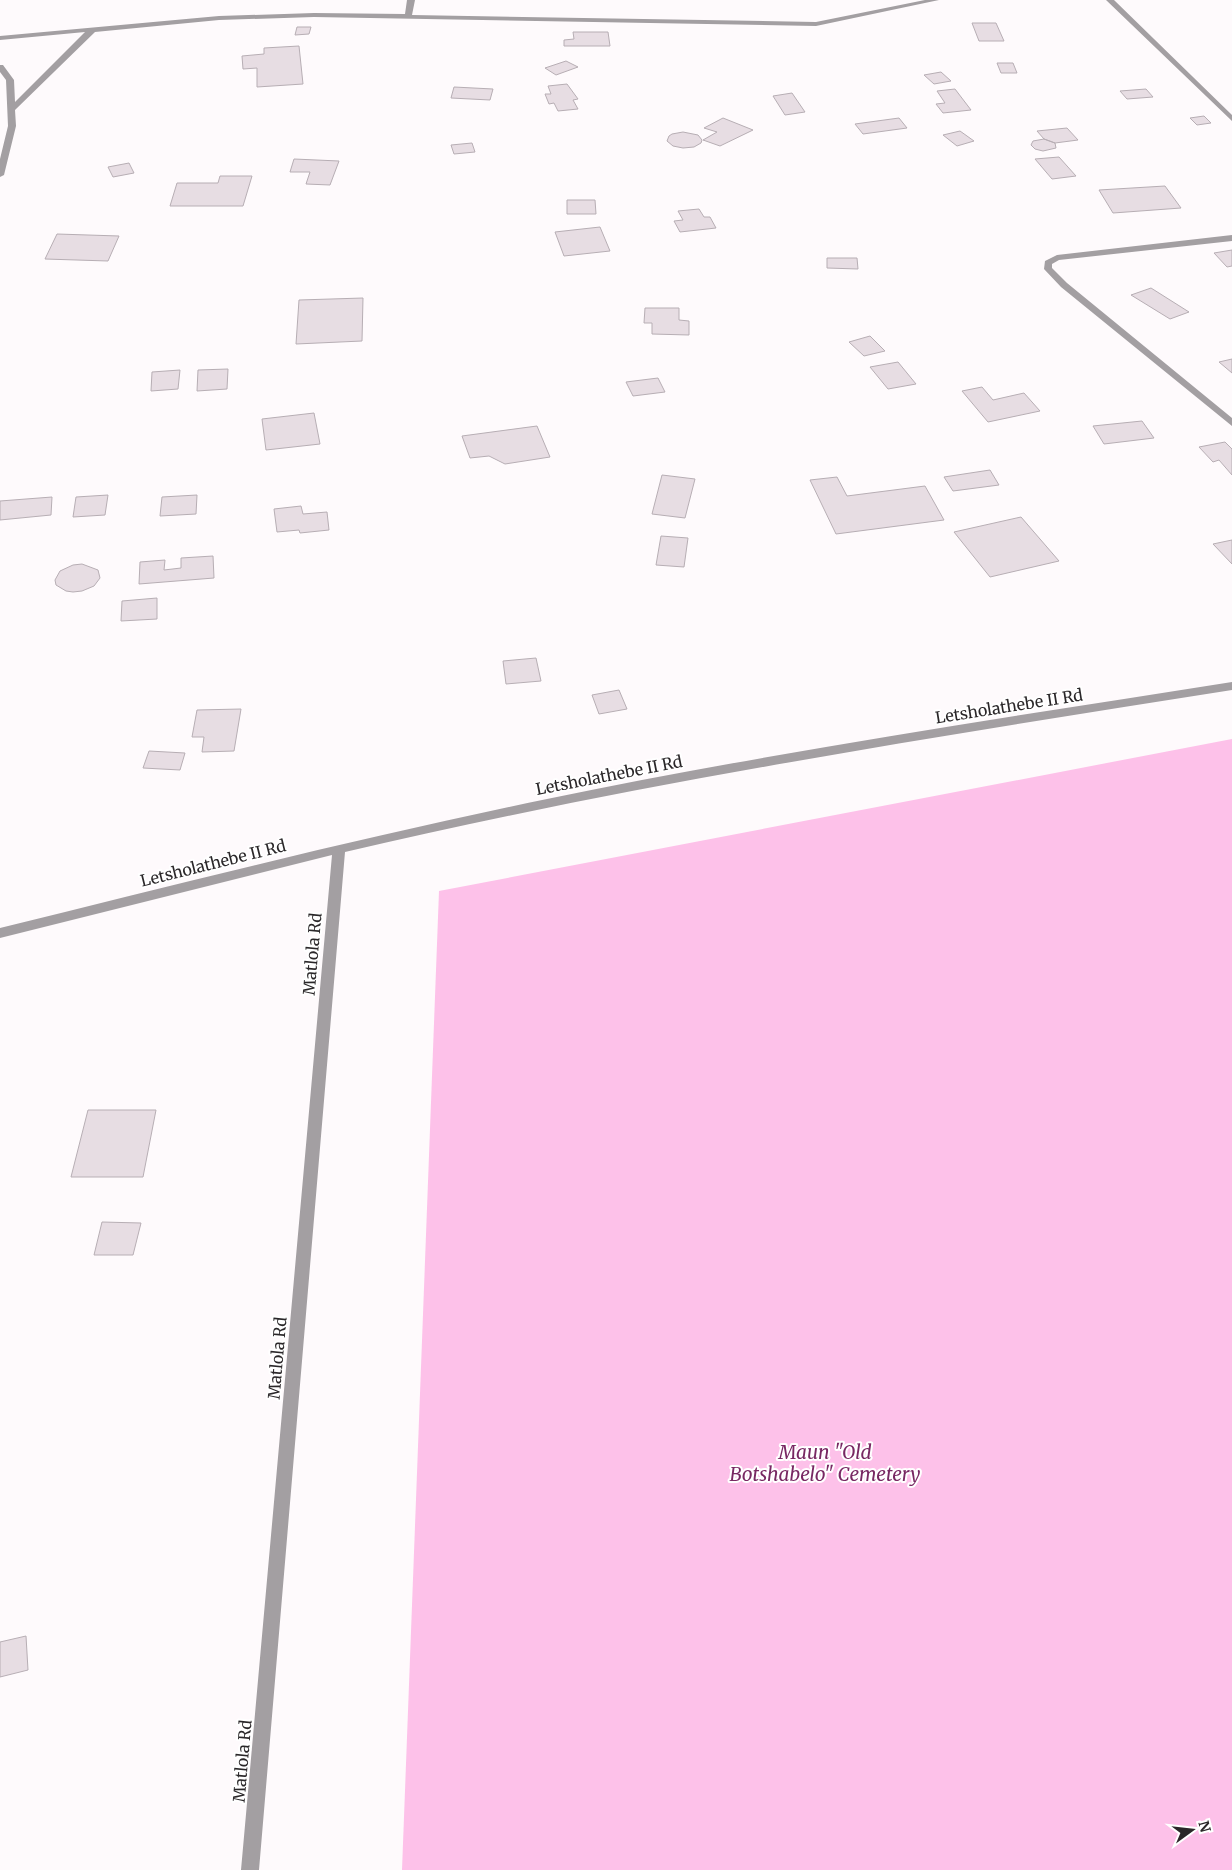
<svg xmlns="http://www.w3.org/2000/svg" width="1232" height="1870" font-family="Merriweather,serif">
<style>
.green{fill:#fdc1e9}
.building{fill:#e7dde3;stroke:#b7aeb4}
.lines{fill:none;stroke-linecap:round;stroke-linejoin:round}
.minor{fill:#a39fa2;fill-rule:evenodd}
.labels{text-anchor:middle;dominant-baseline:central;stroke-width:4;stroke-linejoin:round;paint-order:stroke}
.street-label{font-size:16px;fill:#2a2729;stroke:#fff}
.near-park-label{font-size:19px;font-style:italic;fill:#782863;stroke:#fff}
</style>
<rect width="100%" height="100%" fill="#fefafc"/>
<path class="green" d="M 1232,739 L 1232,1870 L 402,1870 L 439,891 Z"/>
<path class="building" d="M 972,23 L 996,23 L 1004,41 L 979,41 Z
M 297,27 L 311,27 L 309,34 L 295,35 Z
M 573,32 L 608,32 L 610,46 L 564,46 L 564,40 L 574,39 Z
M 299,46 L 303,84 L 257,87 L 257,68 L 243,69 L 242,56 L 264,54 L 264,48 Z
M 566,61 L 578,67 L 556,75 L 545,68 Z
M 997,63 L 1013,63 L 1017,73 L 1001,73 Z
M 941,72 L 951,81 L 934,84 L 924,75 Z
M 567,84 L 578,99 L 573,100 L 578,109 L 558,111 L 554,103 L 549,104 L 545,94 L 551,94 L 548,86 Z
M 454,87 L 493,89 L 490,100 L 451,98 Z
M 955,89 L 971,110 L 943,113 L 936,104 L 945,103 L 937,91 Z
M 1146,89 L 1153,97 L 1127,99 L 1120,91 Z
M 792,93 L 805,112 L 785,115 L 773,96 Z
M 1204,116 L 1211,123 L 1197,125 L 1190,118 Z
M 723,118 L 753,130 L 720,146 L 703,140 L 717,132 L 704,128 Z
M 899,118 L 907,128 L 863,134 L 855,124 Z
M 1067,128 L 1078,140 L 1055,143 L 1044,139 L 1037,131 Z
M 960,131 L 974,141 L 957,146 L 943,135 Z
M 683,132 L 698,135 L 702,140 L 701,143 L 694,147 L 683,148 L 673,146 L 667,141 L 669,136 L 672,134 Z
M 1044,139 L 1055,143 L 1056,148 L 1043,151 L 1035,149 L 1031,145 L 1033,141 Z
M 472,143 L 475,152 L 454,154 L 451,145 Z
M 1059,157 L 1076,176 L 1052,179 L 1035,159 Z
M 294,159 L 339,161 L 330,185 L 306,184 L 310,172 L 290,172 Z
M 129,163 L 134,173 L 113,177 L 108,167 Z
M 220,176 L 252,176 L 243,206 L 170,206 L 177,183 L 218,183 Z
M 1165,186 L 1181,208 L 1113,213 L 1099,190 Z
M 567,200 L 595,200 L 596,214 L 567,214 Z
M 699,209 L 704,217 L 710,217 L 716,228 L 680,232 L 674,221 L 683,220 L 678,211 Z
M 600,227 L 610,251 L 564,256 L 555,232 Z
M 57,234 L 119,236 L 108,261 L 45,259 Z
M 1232,250 L 1232,266 L 1227,267 L 1214,253 Z
M 827,258 L 857,258 L 858,269 L 827,268 Z
M 1151,288 L 1189,312 L 1170,319 L 1131,295 Z
M 363,298 L 362,341 L 296,344 L 299,300 Z
M 645,308 L 679,308 L 679,320 L 689,321 L 689,335 L 652,334 L 652,323 L 644,323 Z
M 870,336 L 885,351 L 864,356 L 849,342 Z
M 1232,359 L 1232,373 L 1219,362 Z
M 898,362 L 916,384 L 888,389 L 870,367 Z
M 228,369 L 227,389 L 197,391 L 198,370 Z
M 180,370 L 178,389 L 151,391 L 152,372 Z
M 658,378 L 665,392 L 633,396 L 626,382 Z
M 982,387 L 993,400 L 1024,393 L 1040,411 L 988,422 L 962,391 Z
M 314,413 L 320,444 L 266,450 L 262,419 Z
M 1142,421 L 1154,438 L 1104,444 L 1093,426 Z
M 537,426 L 550,457 L 505,464 L 489,456 L 470,458 L 462,436 Z
M 1225,442 L 1232,449 L 1232,475 L 1219,460 L 1213,462 L 1199,447 Z
M 990,470 L 999,485 L 953,491 L 944,477 Z
M 662,475 L 695,479 L 685,518 L 652,514 Z
M 837,477 L 847,496 L 925,486 L 944,520 L 836,534 L 810,480 Z
M 108,495 L 105,515 L 73,517 L 76,497 Z
M 197,495 L 196,514 L 160,516 L 162,497 Z
M 52,497 L 51,515 L 0,520 L 0,501 Z
M 301,506 L 303,514 L 327,512 L 329,530 L 300,533 L 299,530 L 277,532 L 274,509 Z
M 1021,517 L 1059,561 L 990,577 L 954,532 Z
M 661,536 L 688,538 L 684,567 L 656,565 Z
M 1232,540 L 1232,564 L 1213,544 Z
M 213,556 L 214,578 L 139,584 L 140,562 L 165,560 L 164,570 L 181,568 L 181,558 Z
M 82,564 L 98,570 L 100,578 L 94,586 L 82,591 L 73,592 L 66,591 L 56,585 L 55,580 L 60,571 L 73,565 Z
M 157,598 L 157,619 L 121,621 L 122,601 Z
M 536,658 L 541,681 L 506,684 L 503,661 Z
M 619,690 L 627,709 L 599,714 L 592,695 Z
M 241,709 L 234,751 L 202,752 L 204,737 L 192,737 L 197,710 Z
M 149,751 L 185,753 L 180,770 L 143,768 Z
M 88,1110 L 156,1110 L 143,1177 L 71,1177 Z
M 102,1222 L 141,1223 L 133,1255 L 94,1255 Z
M 26,1636 L 28,1670 L 0,1677 L 0,1642 Z"/>
<g class="lines">
<path class="minor" d="M 407,0 L 415,0 L 412,15 L 816,22 L 925,0 L 939,0 L 816,26 L 314,17 L 219,20 L 95,32 L 15,110 L 16,126 L 4,175 L 0,177 L 0,159 L 8,126 L 6,80 L 0,72 L 0,65 L 3,65 L 14,80 L 15,102 L 85,32 L 0,40 L 0,36 L 219,16 L 314,13 L 405,14 Z
M 1106,0 L 1114,0 L 1232,115 L 1232,121 Z
M 1232,235 L 1232,241 L 1059,260 L 1052,264 L 1052,268 L 1067,283 L 1232,418 L 1232,426 L 1061,287 L 1044,269 L 1045,261 L 1057,255 Z
M 1232,682 L 1232,690 C 935,737 638,783 345,852 L 259,1870 L 241,1870 L 332,855 L 0,938 L 0,928 C 182,883 363,837 547,799 C 774,752 1003,718 1232,682 Z"/>
</g>
<g class="labels">
<g class="street-label">
<text transform="translate(1009 706) rotate(-9)">Letsholathebe II Rd</text>
<text transform="translate(609 775) rotate(-11)">Letsholathebe II Rd</text>
<text transform="translate(213 863) rotate(-14)">Letsholathebe II Rd</text>
<text transform="translate(312 954) rotate(-85)">Matlola Rd</text>
<text transform="translate(277 1358) rotate(-85)">Matlola Rd</text>
<text transform="translate(242 1761) rotate(-85)">Matlola Rd</text>
</g>
<g class="near-park-label">
<text x="825" y="1452">Maun "Old<tspan x="825" dy="22">Botshabelo" Cemetery</tspan></text>
</g>
</g>
<g transform="translate(1192 1830) rotate(75)" stroke="#ffffff" stroke-width="4" paint-order="stroke">
<path d="M0-4L9 19L0 12L-9 19Z" fill="#2a2729"/>
<text y="-8" font-size="14" font-weight="bold" text-anchor="middle" fill="#2a2729">N</text>
</g>
</svg>
